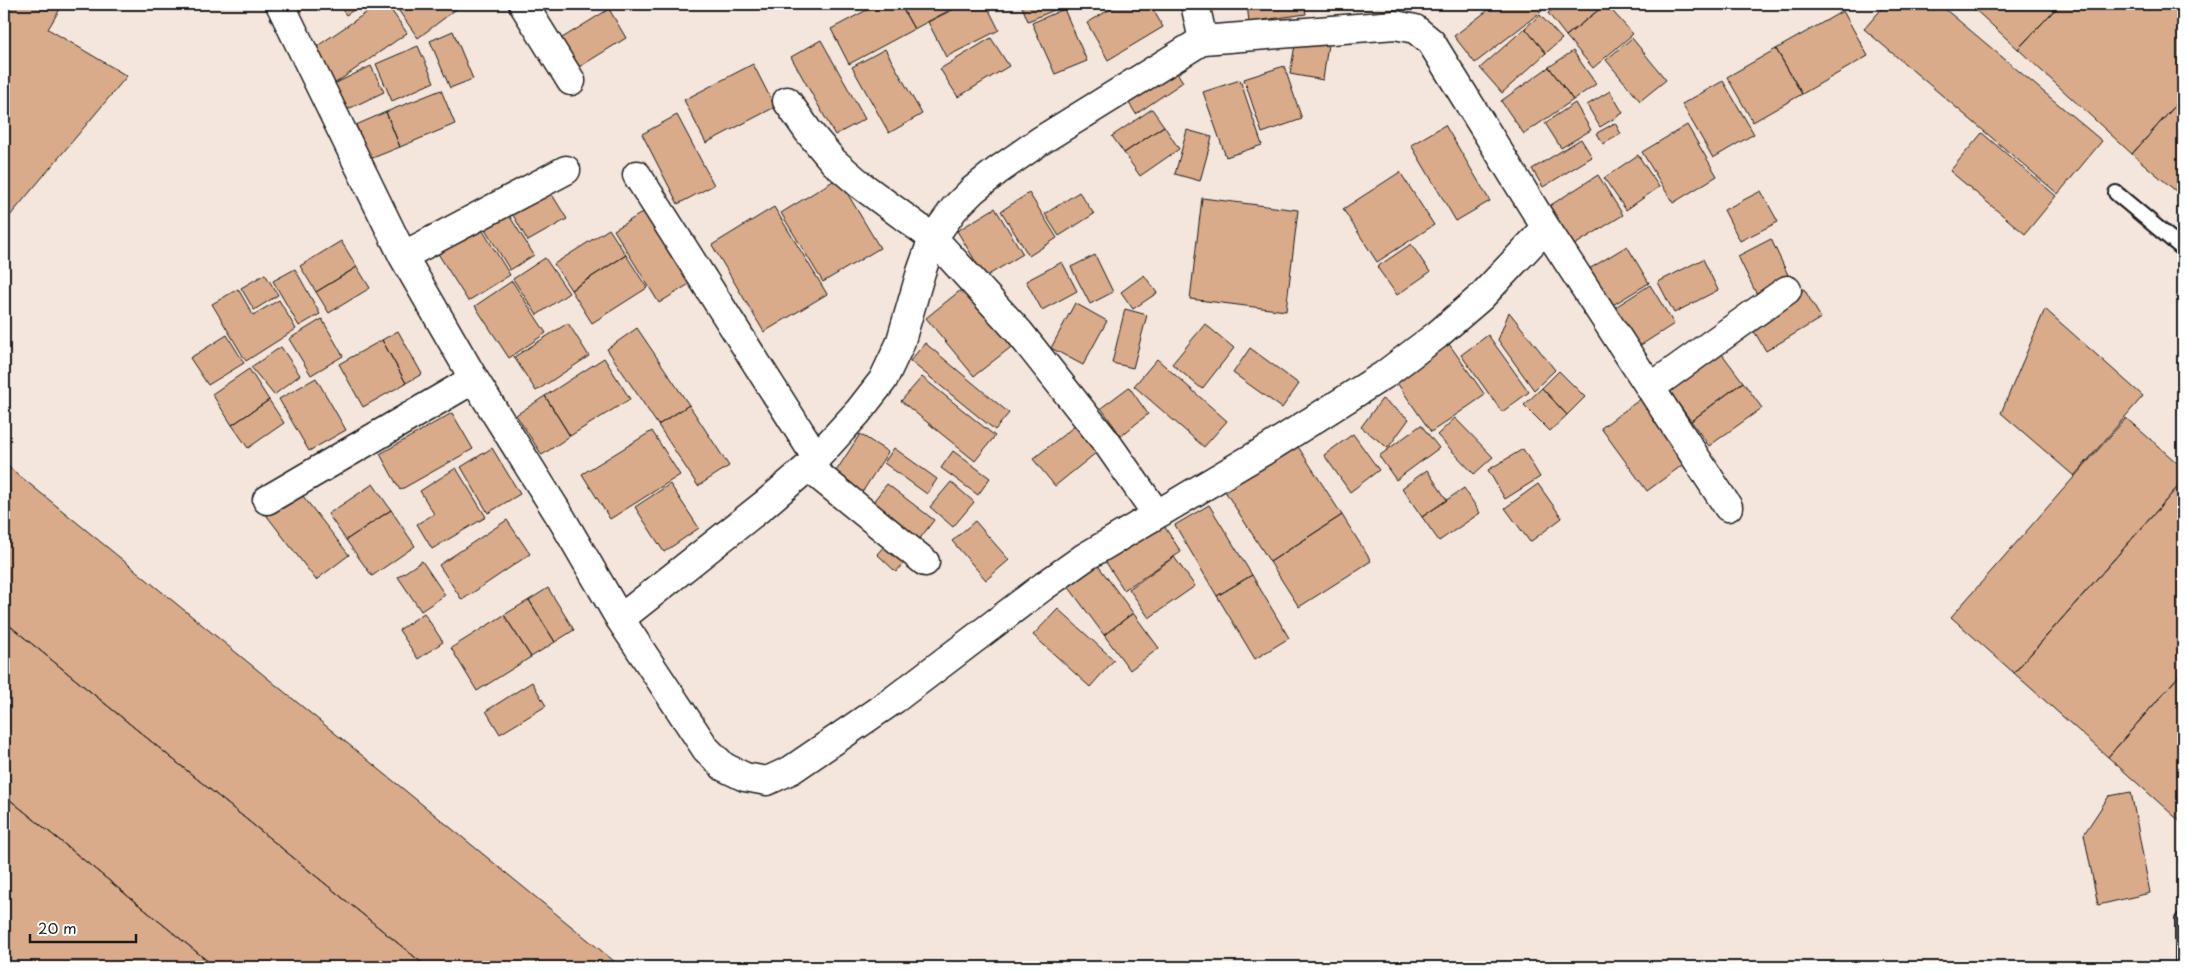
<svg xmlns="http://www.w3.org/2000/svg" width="2187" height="971" font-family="'Playpen Sans',sans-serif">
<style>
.building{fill:#d9ab8a;stroke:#1c1c1c}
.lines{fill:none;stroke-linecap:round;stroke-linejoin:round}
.lane-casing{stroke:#1c1c1c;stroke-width:18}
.street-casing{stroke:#1c1c1c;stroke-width:31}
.lane{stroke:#fff;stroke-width:14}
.street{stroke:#fff;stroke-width:28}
</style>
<rect width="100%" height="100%" fill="#f4e6dc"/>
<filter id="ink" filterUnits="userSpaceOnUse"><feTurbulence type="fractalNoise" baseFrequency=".02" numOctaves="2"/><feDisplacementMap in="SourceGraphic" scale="10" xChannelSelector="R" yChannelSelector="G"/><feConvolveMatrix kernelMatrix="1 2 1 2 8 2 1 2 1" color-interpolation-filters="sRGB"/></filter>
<g filter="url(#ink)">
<path class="building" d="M 4,4 L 63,4 L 48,29 L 127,76 L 4,223 Z
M 338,4 L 363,4 L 346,15 Z
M 379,4 L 387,4 L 407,33 L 334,84 L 310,51 Z
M 394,4 L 463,4 L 418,38 Z
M 878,4 L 900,4 L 914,29 L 849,64 L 831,29 Z
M 900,4 L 961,4 L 914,29 Z
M 964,4 L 986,4 L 999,30 L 946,57 L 928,22 Z
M 1021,4 L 1069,4 L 1028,21 Z
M 1119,4 L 1150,4 L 1163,27 L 1108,60 L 1087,23 Z
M 1247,4 L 1304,4 L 1306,14 L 1249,22 Z
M 1496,4 L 1536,4 L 1542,11 L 1475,63 L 1454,36 Z
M 1559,4 L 1606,4 L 1566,36 L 1548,13 Z
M 1606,4 L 1633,34 L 1593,68 L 1566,36 Z
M 1886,4 L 1939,4 L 2102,141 L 2058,194 L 1864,29 Z
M 1969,4 L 2060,4 L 2018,49 Z
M 2060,4 L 2183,4 L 2183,97 L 2132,154 L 2018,49 Z
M 609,9 L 626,38 L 571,72 L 554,43 Z
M 1064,9 L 1087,61 L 1055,74 L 1032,23 Z
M 1843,11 L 1868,56 L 1802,94 L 1776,49 Z
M 1540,15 L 1562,39 L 1546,53 L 1525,28 Z
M 1525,28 L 1546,53 L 1502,93 L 1480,68 Z
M 453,31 L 473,79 L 450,88 L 430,41 Z
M 991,38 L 1009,66 L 958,97 L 940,69 Z
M 1632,38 L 1666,80 L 1640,101 L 1606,60 Z
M 1296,39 L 1328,44 L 1323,80 L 1290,74 Z
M 821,40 L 865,119 L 835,135 L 791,57 Z
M 418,46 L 434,82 L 392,101 L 376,64 Z
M 885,49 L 922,114 L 889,133 L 852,67 Z
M 1776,49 L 1802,94 L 1753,122 L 1727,77 Z
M 1573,51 L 1596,84 L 1573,100 L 1549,67 Z
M 753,64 L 775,107 L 706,143 L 684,100 Z
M 371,66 L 384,92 L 346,110 L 334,84 Z
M 1284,66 L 1302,119 L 1262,133 L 1244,79 Z
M 1549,67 L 1573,100 L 1524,134 L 1501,101 Z
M 1174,68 L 1183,82 L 1136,114 L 1127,100 Z
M 1240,80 L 1262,145 L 1226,157 L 1203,92 Z
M 1723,81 L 1754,134 L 1713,158 L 1682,104 Z
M 441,90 L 455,124 L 400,147 L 386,112 Z
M 1610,91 L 1623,113 L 1600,127 L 1587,105 Z
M 2183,97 L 2183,197 L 2132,154 Z
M 1575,103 L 1591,130 L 1561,148 L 1545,123 Z
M 1152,109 L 1164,126 L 1124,153 L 1112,136 Z
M 386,112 L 400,147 L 370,159 L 356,125 Z
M 677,115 L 714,185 L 678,204 L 642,134 Z
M 1615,123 L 1621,134 L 1603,144 L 1597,133 Z
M 1445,125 L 1490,201 L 1456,221 L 1411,145 Z
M 1687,125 L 1717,176 L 1673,203 L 1642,152 Z
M 1164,126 L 1179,149 L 1140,176 L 1124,153 Z
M 1187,130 L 1212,137 L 1200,181 L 1175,174 Z
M 1982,133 L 2056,196 L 2025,234 L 1950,171 Z
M 1581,139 L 1592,157 L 1543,187 L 1532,169 Z
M 1638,155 L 1659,187 L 1626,210 L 1604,178 Z
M 1400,172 L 1434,225 L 1377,262 L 1343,209 Z
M 1598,175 L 1623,215 L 1568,249 L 1543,210 Z
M 838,178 L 880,248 L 823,282 L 781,213 Z
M 548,188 L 567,219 L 528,241 L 510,210 Z
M 1761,191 L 1778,222 L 1740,241 L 1724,210 Z
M 1079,192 L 1094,214 L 1059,236 L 1045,214 Z
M 1029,193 L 1057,238 L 1029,256 L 1001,211 Z
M 1202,198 L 1298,210 L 1286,311 L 1190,299 Z
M 774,207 L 827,294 L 764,332 L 712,245 Z
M 650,208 L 694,281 L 659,303 L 614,230 Z
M 995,208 L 1023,254 L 985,277 L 957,231 Z
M 505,209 L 534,255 L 510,270 L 482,224 Z
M 478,223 L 510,275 L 468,301 L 435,249 Z
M 609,229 L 626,255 L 571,290 L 554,264 Z
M 1771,239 L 1789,277 L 1756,293 L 1738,256 Z
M 341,241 L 357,267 L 316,292 L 300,266 Z
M 1411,244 L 1430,272 L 1397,295 L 1377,267 Z
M 1627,246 L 1649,283 L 1606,309 L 1584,272 Z
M 626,255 L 647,288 L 592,323 L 571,290 Z
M 1095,255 L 1113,292 L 1090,304 L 1071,267 Z
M 545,258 L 569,293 L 537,315 L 513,279 Z
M 1703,259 L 1718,290 L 1674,313 L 1658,282 Z
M 1062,262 L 1077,291 L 1042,310 L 1026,281 Z
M 357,267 L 370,288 L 329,313 L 316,292 Z
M 295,269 L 320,314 L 299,326 L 273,281 Z
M 265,274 L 278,295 L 254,310 L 241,288 Z
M 1144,275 L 1157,293 L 1133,309 L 1121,292 Z
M 512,281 L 546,333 L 509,358 L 475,306 Z
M 967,285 L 1015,344 L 974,376 L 926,318 Z
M 1650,285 L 1674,324 L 1630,352 L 1606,313 Z
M 238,289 L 253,315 L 279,300 L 296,329 L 246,361 L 212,304 Z
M 1804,289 L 1821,318 L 1766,351 L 1749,323 Z
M 1075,303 L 1107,321 L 1083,365 L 1051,348 Z
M 1125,309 L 1147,315 L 1133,368 L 1112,363 Z
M 2045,309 L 2143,396 L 2074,476 L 2001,413 Z
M 1509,312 L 1555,370 L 1534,390 L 1498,340 Z
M 322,319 L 343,356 L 311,375 L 289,339 Z
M 568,323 L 589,356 L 536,391 L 514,357 Z
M 1205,324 L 1234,348 L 1202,389 L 1172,364 Z
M 637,328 L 689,405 L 658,425 L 607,349 Z
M 398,331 L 422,374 L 406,383 L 382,340 Z
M 227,335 L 244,363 L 208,385 L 190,358 Z
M 1488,335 L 1529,392 L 1502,412 L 1461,355 Z
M 382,340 L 406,383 L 363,407 L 339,364 Z
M 925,343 L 1009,413 L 995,430 L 910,361 Z
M 1449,344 L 1485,395 L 1431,432 L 1395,380 Z
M 281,347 L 300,375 L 274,395 L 251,367 Z
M 1250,348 L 1299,384 L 1282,408 L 1233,373 Z
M 1719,350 L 1743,382 L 1691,421 L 1667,388 Z
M 604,358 L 630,399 L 570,436 L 545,396 Z
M 1157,359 L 1227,421 L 1204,447 L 1134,386 Z
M 249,369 L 269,400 L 232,425 L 212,394 Z
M 1559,371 L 1585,397 L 1567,415 L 1542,388 Z
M 922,377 L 995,436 L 975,461 L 901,401 Z
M 316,378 L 346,430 L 309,451 L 279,399 Z
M 1743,382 L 1762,408 L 1709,446 L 1691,421 Z
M 1129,387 L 1148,414 L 1121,436 L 1101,408 Z
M 1542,388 L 1567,415 L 1550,431 L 1524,405 Z
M 1646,395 L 1692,458 L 1647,491 L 1601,428 Z
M 545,396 L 570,436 L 542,455 L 516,415 Z
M 1382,399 L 1409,419 L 1388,448 L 1361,427 Z
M 269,400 L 284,423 L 248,448 L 232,425 Z
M 689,405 L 729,466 L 698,486 L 658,425 Z
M 452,413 L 473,449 L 400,490 L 380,454 Z
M 1455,418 L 1493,457 L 1474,474 L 1437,435 Z
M 2126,418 L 2183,468 L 2183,481 L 2014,673 L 1951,617 Z
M 1081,421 L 1102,448 L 1055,486 L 1033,459 Z
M 1421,425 L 1439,448 L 1396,480 L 1379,456 Z
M 652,431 L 680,475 L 610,519 L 582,474 Z
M 860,434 L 888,452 L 861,494 L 833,476 Z
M 1353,434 L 1379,470 L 1350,492 L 1324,455 Z
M 1295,442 L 1342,515 L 1270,562 L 1223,488 Z
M 492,448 L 520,494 L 488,513 L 461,467 Z
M 894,448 L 937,479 L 927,494 L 884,463 Z
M 1523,449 L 1540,477 L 1505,499 L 1488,470 Z
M 953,451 L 990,478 L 978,495 L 941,468 Z
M 4,463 L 620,966 L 619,967 L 427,967 L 4,621 Z
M 456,468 L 486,517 L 432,549 L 417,524 L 434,514 L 420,491 Z
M 1427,470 L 1447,500 L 1422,517 L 1402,488 Z
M 2183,481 L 2183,671 L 2108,757 L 2014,673 Z
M 951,482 L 974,502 L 953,527 L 930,507 Z
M 373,484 L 391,510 L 346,540 L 328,514 Z
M 670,484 L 699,528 L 664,552 L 635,507 Z
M 887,484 L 934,520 L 915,545 L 868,508 Z
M 1538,484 L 1562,518 L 1530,542 L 1505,508 Z
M 1464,488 L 1480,513 L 1439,541 L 1422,517 Z
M 299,491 L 349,555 L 316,580 L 267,516 Z
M 1209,505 L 1252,575 L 1217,596 L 1175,525 Z
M 391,510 L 415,546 L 372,576 L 346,540 Z
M 1157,515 L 1181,552 L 1124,590 L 1100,553 Z
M 1342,515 L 1371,561 L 1299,607 L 1270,562 Z
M 507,520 L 530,554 L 462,600 L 439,565 Z
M 975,521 L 1009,560 L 986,580 L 952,541 Z
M 888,542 L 907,559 L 896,572 L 877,554 Z
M 1174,557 L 1195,586 L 1149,618 L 1129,589 Z
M 1094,560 L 1133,613 L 1104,635 L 1065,582 Z
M 422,561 L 445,595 L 421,611 L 398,577 Z
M 1252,575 L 1289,638 L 1255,659 L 1217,596 Z
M 548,588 L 574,630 L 555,642 L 529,600 Z
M 529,600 L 555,642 L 531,657 L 504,615 Z
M 1058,609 L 1114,660 L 1090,687 L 1033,635 Z
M 424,613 L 443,642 L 418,659 L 399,630 Z
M 1133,613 L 1159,648 L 1130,670 L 1104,635 Z
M 504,615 L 531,657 L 477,691 L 451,648 Z
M 4,621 L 427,967 L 215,967 L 4,795 Z
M 2183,671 L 2183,824 L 2108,757 Z
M 532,682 L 546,706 L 500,734 L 486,711 Z
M 2131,792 L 2150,893 L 2098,905 L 2084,834 L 2109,796 Z
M 4,795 L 215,967 L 4,967 Z"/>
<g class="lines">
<g class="lane-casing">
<path id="lane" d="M 2116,193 L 2183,249
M 2183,920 L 2183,961"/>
</g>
<g class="street-casing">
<path id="street" d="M 280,4 L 403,256 L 474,379 L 563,521 L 620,619 L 706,749 L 724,767 L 745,777 L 767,781 L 791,770 L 895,699 L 1044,586 L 1085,557 L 1269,448 L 1384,375 L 1437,335 L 1481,297 L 1546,228 L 1431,42 L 1415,29 L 1395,25 L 1203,40 L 1040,141 L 997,171 L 973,190 L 954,209 L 933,238 L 921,272 L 900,344 L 883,380 L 858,412 L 808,467 L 765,504 L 620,619
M 523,4 L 571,81
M 1195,4 L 1203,40
M 787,101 L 808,131 L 834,162 L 862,186 L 933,238 L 1019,332 L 1107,443 L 1156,513
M 637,175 L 816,457
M 1546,228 L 1728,507
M 403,256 L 566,170
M 1650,388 L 1787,290
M 808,467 L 925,562
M 267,500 L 474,379"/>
</g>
<use href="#lane" class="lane"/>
<use href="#street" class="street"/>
</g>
</g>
<rect width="2187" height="971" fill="none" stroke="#fff" stroke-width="20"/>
<rect x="10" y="10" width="2167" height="951" fill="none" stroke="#1c1c1c" stroke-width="2" filter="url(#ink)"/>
<path d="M30 934v8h106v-8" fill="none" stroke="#1c1c1c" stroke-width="2.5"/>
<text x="38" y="934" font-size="15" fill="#1c1c1c" stroke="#ffffff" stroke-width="4" paint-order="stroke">20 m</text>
</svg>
